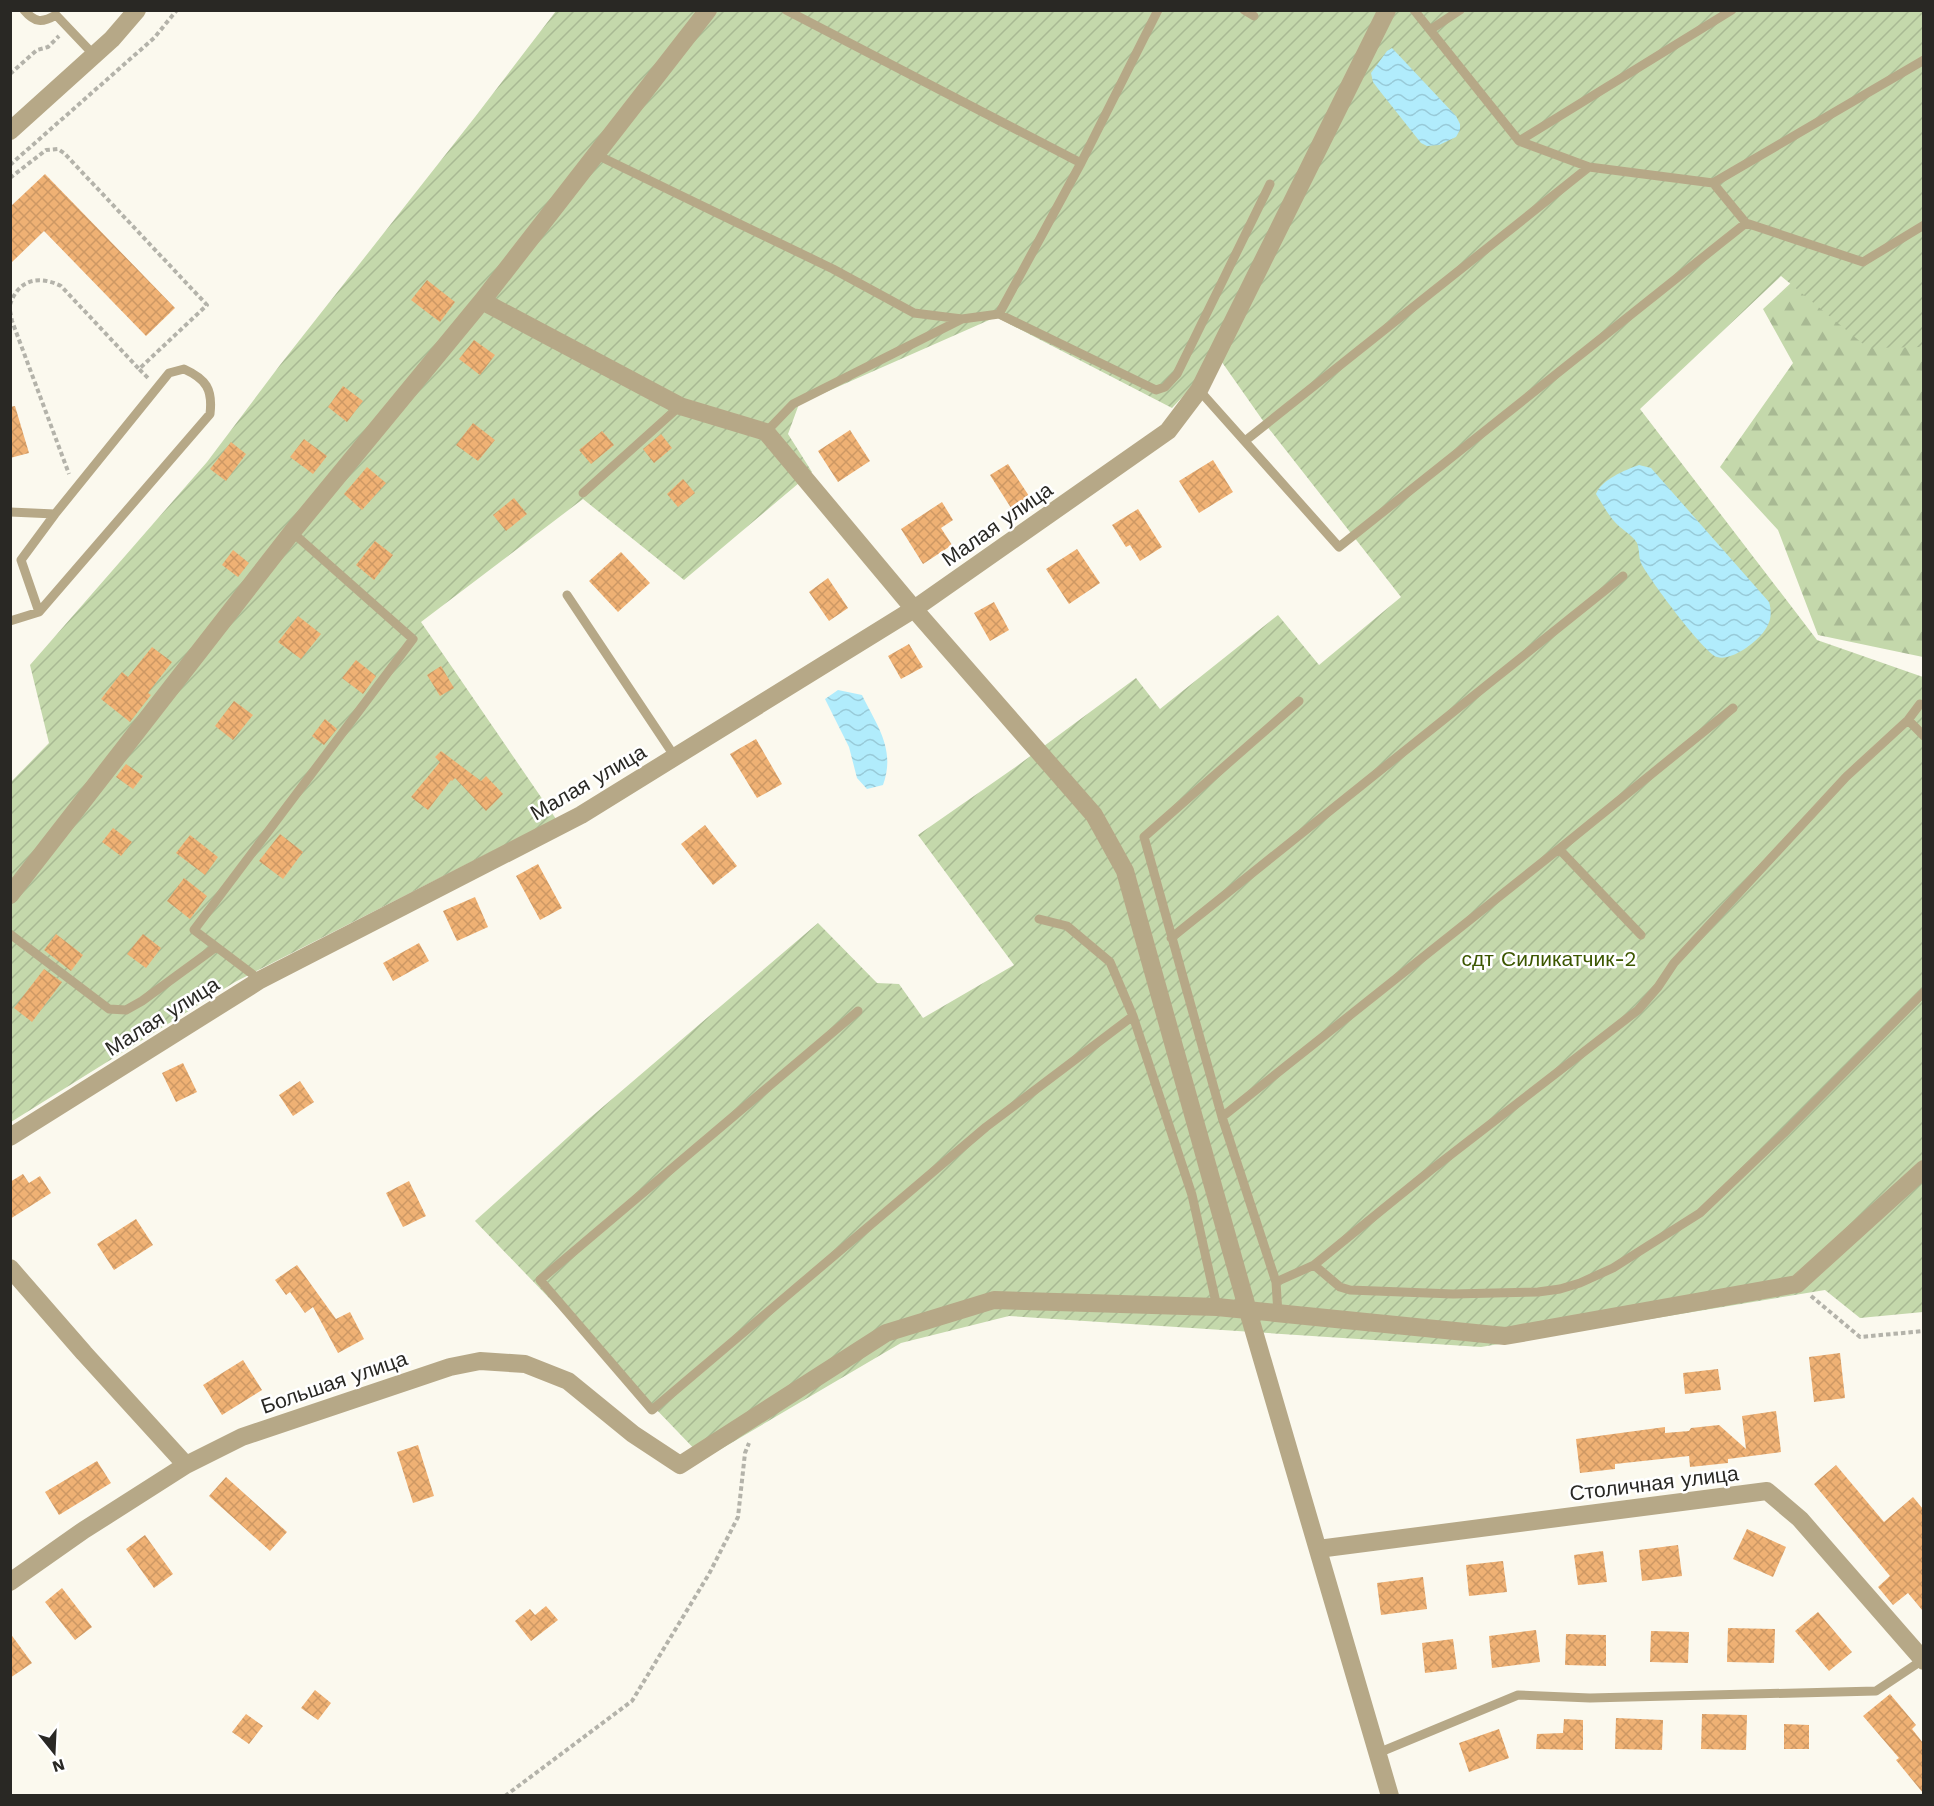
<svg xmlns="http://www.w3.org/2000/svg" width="1934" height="1806" font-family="'Work Sans',sans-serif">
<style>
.forest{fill:url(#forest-firs)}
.garden{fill:url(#garden-furrows)}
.water{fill:url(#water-waves)}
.building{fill:url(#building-cross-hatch)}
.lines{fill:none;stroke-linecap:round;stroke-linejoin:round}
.path{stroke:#b4b3aa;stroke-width:4;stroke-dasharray:4.5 3;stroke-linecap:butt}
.lane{stroke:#b6a887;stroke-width:9}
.street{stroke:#b6a887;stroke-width:18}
.labels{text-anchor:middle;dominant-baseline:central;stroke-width:5;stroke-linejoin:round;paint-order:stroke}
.street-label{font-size:21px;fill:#292824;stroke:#fff}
.park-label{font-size:21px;fill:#3c5700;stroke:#fff}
</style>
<defs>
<pattern id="forest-firs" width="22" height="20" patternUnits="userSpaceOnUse" patternTransform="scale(1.5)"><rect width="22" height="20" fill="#c4d8ab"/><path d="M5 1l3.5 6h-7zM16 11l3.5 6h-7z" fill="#a8b993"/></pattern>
<pattern id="garden-furrows" width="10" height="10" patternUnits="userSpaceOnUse" patternTransform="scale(1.5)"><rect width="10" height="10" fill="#c4d8ab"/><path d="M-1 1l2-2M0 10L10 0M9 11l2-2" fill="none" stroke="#a8b993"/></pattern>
<pattern id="water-waves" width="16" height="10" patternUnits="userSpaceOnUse" patternTransform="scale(1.5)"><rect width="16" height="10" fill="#b1ecfc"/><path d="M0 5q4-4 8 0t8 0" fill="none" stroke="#98cad8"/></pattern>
<pattern id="building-cross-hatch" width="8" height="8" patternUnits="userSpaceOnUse" patternTransform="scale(1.5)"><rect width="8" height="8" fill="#efb174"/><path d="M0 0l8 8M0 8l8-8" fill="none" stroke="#cd9864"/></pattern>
</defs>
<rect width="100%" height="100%" fill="#fbf9ee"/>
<path class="forest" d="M 1823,253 L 1923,333 L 1923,657 L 1818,635 L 1778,530 L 1720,467 L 1793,363 L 1763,309 Z"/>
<path class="garden" d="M 556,11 L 1923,11 L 1923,347 L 1868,348 L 1781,276 L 1640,409 L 1817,640 L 1923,677 L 1923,1312 L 1860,1318 L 1825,1290 L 1481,1347 L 1009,1316 L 901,1343 L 704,1459 L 475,1221 L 577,1129 L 818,923 L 877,983 L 899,984 L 923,1018 L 1014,965 L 918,835 L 1017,766 L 1136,678 L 1160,709 L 1278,615 L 1319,665 L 1401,597 L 1266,425 L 1219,358 L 1172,408 L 996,317 L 799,404 L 788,434 L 812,472 L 684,580 L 583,499 L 421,622 L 556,819 L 235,982 L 11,1122 L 11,782 L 49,743 L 30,665 L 207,462 L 280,365 L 475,117 Z"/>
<path class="water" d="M 1392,48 L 1456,116 L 1460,124 L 1460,130 L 1456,137 L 1439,145 L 1427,146 L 1421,143 L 1379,90 L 1373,82 L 1371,73 L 1387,51 Z
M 1639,465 L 1651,468 L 1769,602 C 1773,615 1770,625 1761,635 C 1752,645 1731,661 1717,657 C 1704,653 1650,580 1642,565 C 1638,558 1640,550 1637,543 C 1632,534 1620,529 1614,521 C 1607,513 1602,503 1596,494 C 1601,480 1625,470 1639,465 Z
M 838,690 L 862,695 C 877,726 896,749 883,785 L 867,789 L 857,778 L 849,747 L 825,699 Z"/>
<path class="building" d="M 45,174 L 175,308 L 146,336 L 44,231 L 10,264 L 10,207 Z
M 427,280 L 455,302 L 440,322 L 411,300 Z
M 474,340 L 495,355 L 480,375 L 459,359 Z
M 343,386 L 363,401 L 347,422 L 328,407 Z
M 15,406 L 29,453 L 10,458 L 10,407 Z
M 473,423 L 495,440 L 478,461 L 456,445 Z
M 850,430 L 870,461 L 838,482 L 818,451 Z
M 602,431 L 614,445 L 591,464 L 579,450 Z
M 661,434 L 672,448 L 654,463 L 643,449 Z
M 304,439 L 327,456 L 313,474 L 290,457 Z
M 231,442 L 246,454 L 226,481 L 210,469 Z
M 1213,460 L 1233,492 L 1199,513 L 1179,481 Z
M 1008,464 L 1031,499 L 1013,511 L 990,475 Z
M 367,467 L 386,483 L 362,510 L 344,494 Z
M 683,479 L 695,493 L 678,507 L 667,494 Z
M 514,498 L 527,514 L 506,531 L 493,515 Z
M 942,502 L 953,520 L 941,528 L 952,545 L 923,564 L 901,529 Z
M 1138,509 L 1162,547 L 1140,561 L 1130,545 L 1126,547 L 1112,525 Z
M 375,541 L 393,555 L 374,580 L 356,565 Z
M 1077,549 L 1100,583 L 1069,604 L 1046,569 Z
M 233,550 L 249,563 L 238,577 L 222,565 Z
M 621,552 L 650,583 L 618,612 L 589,581 Z
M 828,578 L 848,608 L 829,621 L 809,592 Z
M 994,602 L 1009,630 L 990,641 L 974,613 Z
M 298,616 L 321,634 L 301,659 L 278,642 Z
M 909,644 L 923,667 L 901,679 L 888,656 Z
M 152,647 L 172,662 L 148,693 L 151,695 L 130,722 L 101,699 L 122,672 L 128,677 Z
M 356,660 L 376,676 L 363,694 L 342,678 Z
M 441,666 L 454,688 L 440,696 L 427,675 Z
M 234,701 L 253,715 L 233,740 L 215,726 Z
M 325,719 L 337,729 L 324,745 L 312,736 Z
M 756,739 L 782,784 L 757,798 L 730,754 Z
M 441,751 L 481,781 L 486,776 L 503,794 L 486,811 L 455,778 L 452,781 L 451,780 L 428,810 L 411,797 L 440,762 L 435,757 Z
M 126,764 L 143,776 L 133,789 L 116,777 Z
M 705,825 L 737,866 L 713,885 L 681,844 Z
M 113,828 L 132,842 L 121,856 L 102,842 Z
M 280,834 L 303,852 L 283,879 L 259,861 Z
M 190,835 L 218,857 L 205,875 L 176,853 Z
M 538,864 L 562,908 L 540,920 L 516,876 Z
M 184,878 L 207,896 L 190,919 L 167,901 Z
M 475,897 L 488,927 L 457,941 L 443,911 Z
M 56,934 L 83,955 L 71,971 L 44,950 Z
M 143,934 L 161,948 L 146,968 L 127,954 Z
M 419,943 L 429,961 L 393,981 L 383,963 Z
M 44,969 L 62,982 L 32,1022 L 14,1008 Z
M 183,1063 L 197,1092 L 176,1102 L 162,1073 Z
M 300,1081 L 314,1102 L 293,1116 L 279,1095 Z
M 23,1174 L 29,1183 L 40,1176 L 51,1193 L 10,1219 L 10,1182 Z
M 409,1181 L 426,1216 L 403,1227 L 386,1193 Z
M 136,1219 L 153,1245 L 114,1270 L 97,1244 Z
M 297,1265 L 336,1319 L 350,1312 L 364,1339 L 338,1353 L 313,1307 L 305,1313 L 290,1292 L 286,1295 L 275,1280 Z
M 1840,1353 L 1845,1398 L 1814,1402 L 1809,1357 Z
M 243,1360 L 262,1390 L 222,1415 L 203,1385 Z
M 1718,1369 L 1721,1390 L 1685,1394 L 1683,1373 Z
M 1776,1411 L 1781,1452 L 1728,1459 L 1728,1463 L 1690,1467 L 1689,1456 L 1615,1464 L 1615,1469 L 1580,1473 L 1576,1439 L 1665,1427 L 1665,1433 L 1689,1431 L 1691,1428 L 1719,1425 L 1746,1449 L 1742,1416 Z
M 418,1445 L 434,1496 L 413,1503 L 397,1452 Z
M 97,1461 L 111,1483 L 59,1515 L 45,1492 Z
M 1836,1465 L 1884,1522 L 1913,1497 L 1923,1509 L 1923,1611 L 1908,1593 L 1893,1605 L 1878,1587 L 1890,1576 L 1814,1484 Z
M 226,1477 L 287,1532 L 270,1551 L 209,1496 Z
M 1747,1529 L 1786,1547 L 1773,1577 L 1733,1559 Z
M 145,1535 L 173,1574 L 154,1588 L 126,1549 Z
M 1678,1545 L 1682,1576 L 1642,1581 L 1639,1550 Z
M 1603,1551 L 1607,1582 L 1578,1585 L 1574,1555 Z
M 1503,1561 L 1507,1592 L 1469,1596 L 1466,1565 Z
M 1423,1577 L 1427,1609 L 1381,1615 L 1377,1583 Z
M 62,1588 L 92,1627 L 75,1640 L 45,1602 Z
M 546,1606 L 558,1620 L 531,1641 L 515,1621 L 530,1609 L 535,1615 Z
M 1818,1612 L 1852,1652 L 1829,1671 L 1795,1631 Z
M 1728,1628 L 1775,1629 L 1774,1663 L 1727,1662 Z
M 1536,1630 L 1540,1662 L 1492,1668 L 1489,1636 Z
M 1651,1631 L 1689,1632 L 1688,1663 L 1650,1662 Z
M 10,1633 L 32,1663 L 10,1678 Z
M 1566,1634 L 1606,1635 L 1606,1666 L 1565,1665 Z
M 1453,1639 L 1457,1669 L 1425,1673 L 1422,1643 Z
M 315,1690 L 331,1703 L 318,1720 L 301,1708 Z
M 1890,1694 L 1916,1725 L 1912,1729 L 1923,1743 L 1923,1793 L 1896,1760 L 1899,1758 L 1863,1716 Z
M 246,1714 L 263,1726 L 249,1744 L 232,1732 Z
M 1702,1714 L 1747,1715 L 1746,1750 L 1701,1749 Z
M 1616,1718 L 1663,1720 L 1662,1750 L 1615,1749 Z
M 1564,1719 L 1583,1720 L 1583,1750 L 1536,1749 L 1537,1734 L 1563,1733 Z
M 1784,1724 L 1809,1725 L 1809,1749 L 1784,1749 Z
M 1499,1729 L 1509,1758 L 1469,1772 L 1459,1743 Z"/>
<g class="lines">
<path class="path" d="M 10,74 L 37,50 L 48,47 L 59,36
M 10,165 L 154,38 L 177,10
M 10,178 L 46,150 L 58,149 L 64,153 L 207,305 L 139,369 L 149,379
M 10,305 C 18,279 39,275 61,286 L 139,369
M 10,311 L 12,321 L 69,474
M 1811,1296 L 1860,1337 L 1924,1331
M 505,1796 L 632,1701 L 709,1574 L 738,1517 L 745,1453 L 749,1443"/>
<path class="lane" d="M 24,10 C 35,23 42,23 56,15 L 94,55
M 786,10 L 1081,163
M 1244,10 L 1254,16
M 1414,10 L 1519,141 L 1589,167 L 1713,183 L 1924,60
M 1430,30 L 1460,10
M 1519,141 L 1732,10
M 597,155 L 833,269 L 914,313 L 962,319
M 1713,183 L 1746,223 L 1863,262 L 1924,225
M 999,314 L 1156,390 L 1165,387 L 1177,374 L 1270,184
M 184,369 C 206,379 213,389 210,414 L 39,612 L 21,560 L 55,514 L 169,373 Z
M 1199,390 L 1339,547 L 1746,223
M 766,432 L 793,404 L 962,319 L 999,314 L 1081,163 L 1158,10
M 1245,441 L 1589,167
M 583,493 L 680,406
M 10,512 L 55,514
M 567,595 L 675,757
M 10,621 L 39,612
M 1908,720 L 1924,736
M 1559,849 L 1641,935
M 1039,919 L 1067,926 L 1110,962 L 1133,1016 L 1192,1195 L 1217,1307
M 10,934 L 109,1009 L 126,1010 L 142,1001 L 216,947
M 1171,938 L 1623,576
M 260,980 L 194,930 L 413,639 L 292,532
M 858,1011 L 540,1280 L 652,1410 L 986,1127 L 1133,1016
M 1222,1117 L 1559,849 L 1733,708
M 1314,1265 L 1340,1287 L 1350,1290 L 1453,1294 L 1538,1292 L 1560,1289 L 1580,1283 L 1613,1268 L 1700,1213 L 1784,1133 L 1924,992
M 1276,1282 L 1314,1265 L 1431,1170 L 1638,1010 L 1658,987 L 1674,963 L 1846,777 L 1908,720 L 1920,704
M 1278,1314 L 1276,1282 L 1222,1117 L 1144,837 L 1299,701
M 1378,1753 L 1518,1695 L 1590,1698 L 1876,1691 L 1915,1665 L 1922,1659"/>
<path class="street" d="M 10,131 L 112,39 L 137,10
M 482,301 L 680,406 L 766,432 L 914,609 L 1094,815 L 1125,871 L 1248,1311 L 1390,1796
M 10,895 L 292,532 L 482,301 L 708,10
M 10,1137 L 260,980 L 581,815 L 914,609 L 1168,431 L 1199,390 L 1387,10
M 10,1268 L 84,1353 L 186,1465
M 1318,1549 L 1767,1491 L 1800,1519 L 1924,1661
M 10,1582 L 84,1530 L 186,1465 L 242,1437 L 450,1367 L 480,1361 L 525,1364 L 568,1381 L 633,1434 L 680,1465 L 886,1333 L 994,1300 L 1217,1307 L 1505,1336 L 1797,1284 L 1924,1169"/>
</g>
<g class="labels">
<g class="street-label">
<text transform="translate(997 524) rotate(-35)">Малая улица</text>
<text transform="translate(588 782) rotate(-30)">Малая улица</text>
<text transform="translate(162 1016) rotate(-32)">Малая улица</text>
<text transform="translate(334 1382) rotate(-19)">Большая улица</text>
<text transform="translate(1654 1483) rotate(-7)">Столичная улица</text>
</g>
<g class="park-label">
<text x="1549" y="958">сдт Силикатчик-2</text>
</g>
</g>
<rect width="1934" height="1806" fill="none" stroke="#292824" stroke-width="24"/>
<g transform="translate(54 1752) rotate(162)" stroke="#ffffff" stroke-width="4.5" paint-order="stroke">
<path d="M0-4.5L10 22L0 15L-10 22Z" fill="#292824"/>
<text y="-9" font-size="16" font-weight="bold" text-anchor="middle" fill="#292824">N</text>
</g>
</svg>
